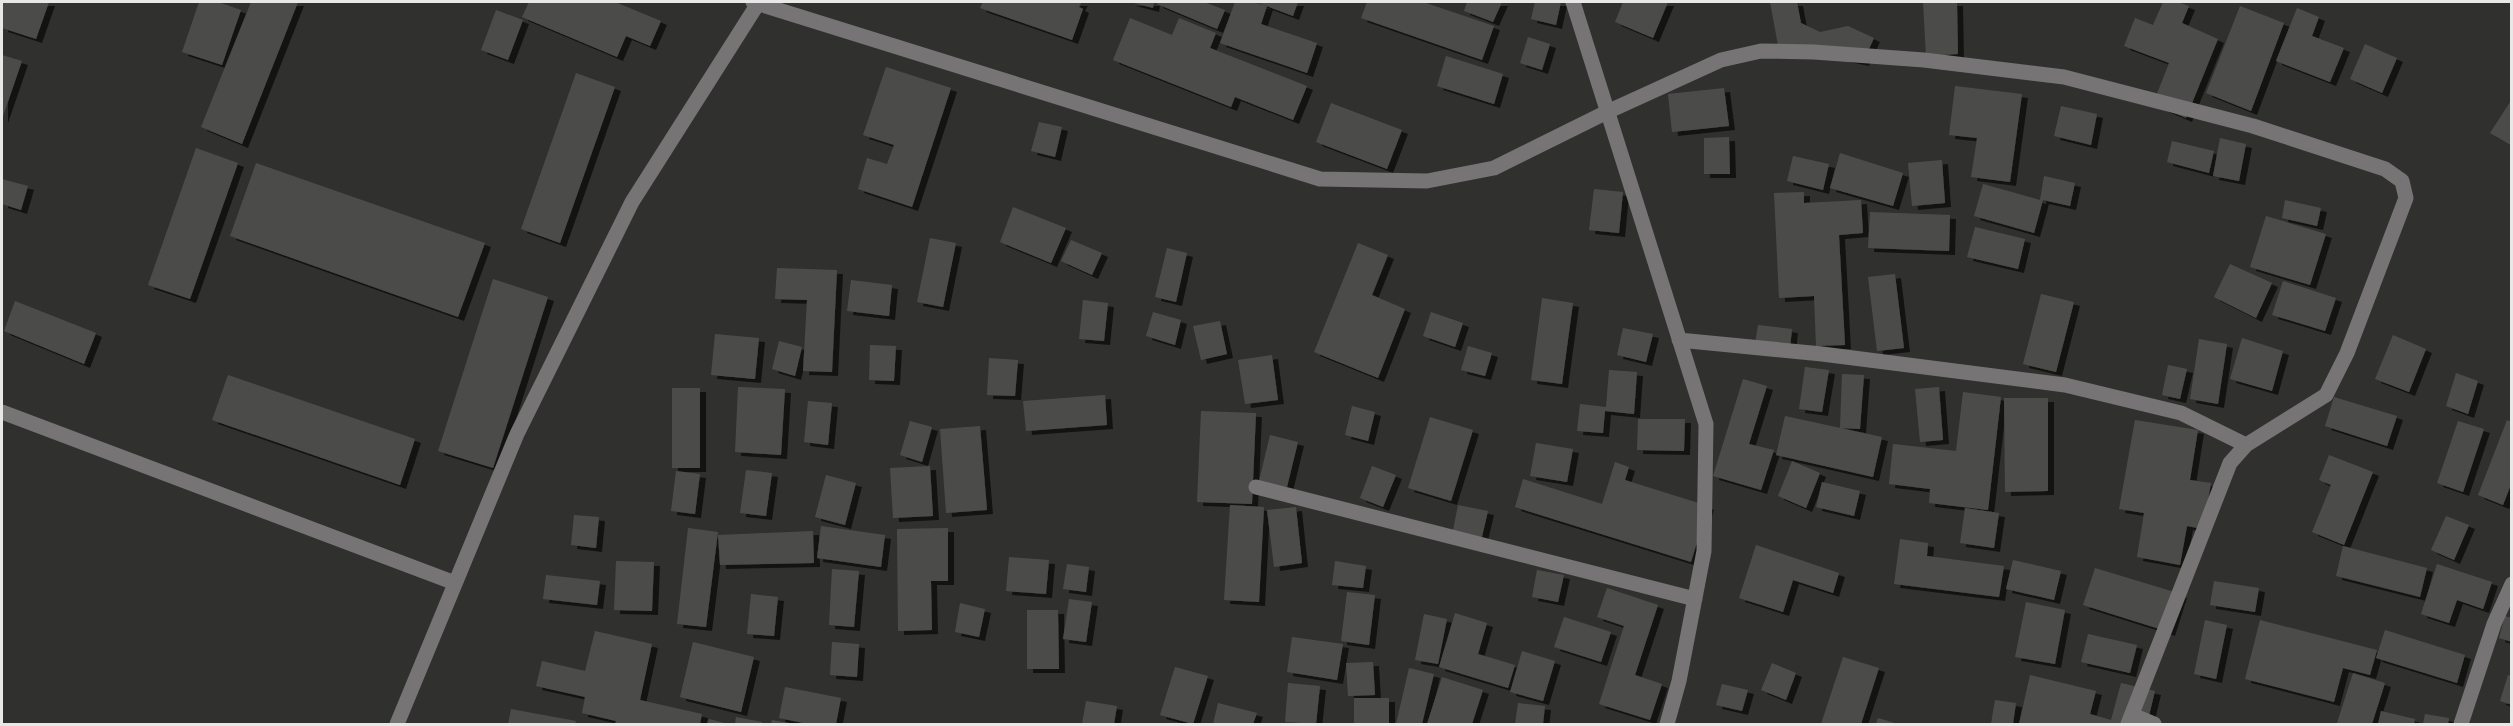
<svg xmlns="http://www.w3.org/2000/svg" width="2513" height="726" font-family="'Archivo Narrow',sans-serif">
<style>
.building{fill:#4c4c4a;filter:url(#shadow)}
.lines{fill:none;stroke-linecap:round;stroke-linejoin:round}
.minor{stroke:#767475;stroke-width:15}
</style>
<defs>
<filter id="shadow"><feDropShadow dx="6" dy="4" stdDeviation="0" flood-color="#0009"/></filter>
</defs>
<rect width="100%" height="100%" fill="#30302e"/>
<path class="building" d="M 2,2 L 49,2 L 36,39 L 2,28 Z
M 199,2 L 218,2 L 241,10 L 222,65 L 182,52 Z
M 251,2 L 298,2 L 242,144 L 201,127 Z
M 529,2 L 615,2 L 661,21 L 650,46 L 626,36 L 617,57 L 522,17 Z
M 983,2 L 1082,2 L 1079,7 L 1083,9 L 1072,40 L 980,8 Z
M 1130,2 L 1154,2 L 1153,8 Z
M 1158,2 L 1204,2 L 1225,10 L 1217,29 L 1157,4 Z
M 1235,2 L 1252,2 L 1267,6 L 1261,24 L 1317,43 L 1307,73 L 1220,43 Z
M 1256,2 L 1298,2 L 1293,16 Z
M 1367,2 L 1423,2 L 1494,26 L 1482,60 L 1361,18 Z
M 1467,2 L 1502,2 L 1493,22 L 1464,11 Z
M 1535,2 L 1561,2 L 1556,25 L 1531,19 Z
M 1623,2 L 1668,2 L 1653,38 L 1615,22 Z
M 1770,2 L 1797,2 L 1801,23 L 1820,32 L 1848,26 L 1874,38 L 1863,62 L 1778,45 Z
M 1923,2 L 1957,2 L 1958,54 L 1926,56 Z
M 2163,2 L 2178,2 L 2189,6 L 2182,23 L 2218,39 L 2186,118 L 2153,104 L 2169,63 L 2124,46 L 2135,18 L 2153,25 Z
M 2240,6 L 2284,23 L 2251,111 L 2206,93 Z
M 2297,8 L 2319,17 L 2312,36 L 2344,48 L 2330,82 L 2276,61 Z
M 496,10 L 523,20 L 508,60 L 481,50 Z
M 1130,18 L 1172,35 L 1179,18 L 1216,33 L 1210,48 L 1307,86 L 1293,120 L 1235,97 L 1231,107 L 1113,60 Z
M 1528,37 L 1550,44 L 1542,70 L 1520,63 Z
M 2365,44 L 2397,58 L 2382,93 L 2350,79 Z
M 2,55 L 22,61 L 2,119 Z
M 1446,56 L 1503,74 L 1494,104 L 1437,86 Z
M 886,67 L 951,88 L 912,207 L 858,189 L 867,158 L 887,164 L 894,145 L 863,135 Z
M 576,73 L 615,87 L 560,243 L 521,229 Z
M 1955,86 L 2022,94 L 2010,182 L 1971,177 L 1977,138 L 1949,135 Z
M 1724,88 L 1729,126 L 1672,132 L 1668,94 Z
M 2512,99 L 2512,146 L 2490,133 Z
M 1331,103 L 1402,130 L 1387,169 L 1316,142 Z
M 2061,106 L 2097,114 L 2091,145 L 2054,136 Z
M 1039,122 L 1062,127 L 1055,157 L 1031,151 Z
M 1729,137 L 1730,174 L 1704,174 L 1704,138 Z
M 2220,138 L 2246,144 L 2239,181 L 2213,176 Z
M 2172,141 L 2214,151 L 2209,173 L 2167,162 Z
M 196,148 L 238,163 L 190,299 L 148,285 Z
M 1840,153 L 1903,173 L 1893,206 L 1830,188 Z
M 1793,156 L 1829,164 L 1823,190 L 1787,181 Z
M 1942,160 L 1945,203 L 1912,206 L 1908,163 Z
M 256,163 L 485,243 L 458,317 L 230,236 Z
M 2044,176 L 2075,183 L 2070,206 L 2043,200 L 2034,233 L 1974,216 L 1983,184 L 2040,200 Z
M 2,179 L 28,186 L 21,210 L 2,204 Z
M 1594,189 L 1623,192 L 1619,233 L 1589,230 Z
M 1804,192 L 1804,203 L 1861,200 L 1863,233 L 1839,235 L 1845,345 L 1816,346 L 1814,296 L 1779,298 L 1774,193 Z
M 2285,200 L 2321,208 L 2317,226 L 2282,218 Z
M 1013,207 L 1066,228 L 1051,263 L 1000,242 Z
M 1870,212 L 1950,215 L 1949,251 L 1868,248 Z
M 2266,216 L 2326,234 L 2310,285 L 2250,267 Z
M 1975,227 L 2025,239 L 2018,269 L 1967,257 Z
M 930,238 L 956,243 L 943,307 L 917,302 Z
M 1071,240 L 1102,253 L 1092,275 L 1061,261 Z
M 1358,243 L 1388,255 L 1372,295 L 1405,309 L 1378,378 L 1314,352 Z
M 1167,248 L 1187,253 L 1176,302 L 1155,297 Z
M 2230,264 L 2272,283 L 2256,318 L 2214,297 Z
M 777,268 L 837,270 L 832,372 L 803,371 L 807,300 L 775,299 Z
M 1895,274 L 1904,348 L 1877,351 L 1868,277 Z
M 493,279 L 548,297 L 493,468 L 438,451 Z
M 851,280 L 892,285 L 889,316 L 847,311 Z
M 2283,281 L 2336,298 L 2325,331 L 2272,315 Z
M 2041,294 L 2074,302 L 2056,372 L 2023,364 Z
M 1542,298 L 1573,303 L 1562,384 L 1531,380 Z
M 1083,300 L 1108,303 L 1104,341 L 1079,339 Z
M 15,301 L 96,333 L 84,364 L 4,331 Z
M 1153,312 L 1181,320 L 1175,345 L 1146,336 Z
M 1431,312 L 1463,323 L 1455,347 L 1423,336 Z
M 1220,321 L 1227,354 L 1201,360 L 1193,326 Z
M 1758,325 L 1792,329 L 1790,348 L 1755,344 Z
M 1623,328 L 1653,334 L 1646,362 L 1617,355 Z
M 715,334 L 759,338 L 755,379 L 711,375 Z
M 2393,335 L 2426,349 L 2409,392 L 2375,379 Z
M 2242,338 L 2283,351 L 2272,391 L 2230,379 Z
M 2199,339 L 2227,344 L 2218,404 L 2190,399 Z
M 779,341 L 802,347 L 795,376 L 772,369 Z
M 870,345 L 896,346 L 894,381 L 869,380 Z
M 1468,346 L 1492,353 L 1485,376 L 1461,370 Z
M 1272,355 L 1278,400 L 1245,404 L 1238,360 Z
M 989,358 L 1018,360 L 1015,396 L 987,395 Z
M 2168,365 L 2187,369 L 2180,399 L 2162,395 Z
M 1805,367 L 1829,370 L 1822,412 L 1799,409 Z
M 1609,370 L 1637,372 L 1634,414 L 1605,411 L 1603,433 L 1577,431 L 1580,404 L 1606,407 Z
M 2456,373 L 2478,381 L 2468,414 L 2446,406 Z
M 1842,374 L 1864,375 L 1860,429 L 1840,428 Z
M 228,375 L 415,439 L 400,485 L 212,420 Z
M 1743,379 L 1767,386 L 1749,444 L 1774,450 L 1761,490 L 1713,476 Z
M 738,387 L 785,389 L 781,455 L 735,452 Z
M 1939,387 L 1943,440 L 1920,442 L 1915,389 Z
M 672,388 L 700,388 L 700,468 L 672,468 Z
M 1963,392 L 2001,397 L 1988,510 L 1929,503 L 1930,489 L 1889,484 L 1893,444 L 1956,451 Z
M 1105,395 L 1107,425 L 1026,431 L 1023,401 Z
M 2334,397 L 2397,416 L 2387,446 L 2325,426 Z
M 2004,398 L 2048,398 L 2048,491 L 2005,492 Z
M 808,401 L 832,403 L 828,445 L 804,442 Z
M 1352,406 L 1375,412 L 1368,441 L 1345,435 Z
M 1201,411 L 1256,413 L 1252,504 L 1197,502 Z
M 1785,416 L 1882,437 L 1873,477 L 1776,455 Z
M 1430,417 L 1473,430 L 1451,501 L 1408,488 Z
M 1638,419 L 1685,419 L 1684,451 L 1637,450 Z
M 2135,420 L 2198,430 L 2190,480 L 2211,483 L 2203,529 L 2187,526 L 2180,565 L 2137,557 L 2144,513 L 2119,509 Z
M 2507,420 L 2512,422 L 2512,482 L 2503,505 L 2478,495 Z
M 910,421 L 932,427 L 922,462 L 900,455 Z
M 2458,421 L 2484,429 L 2463,492 L 2437,483 Z
M 980,426 L 987,510 L 946,513 L 940,429 Z
M 1270,435 L 1298,442 L 1287,487 L 1259,481 Z
M 1536,443 L 1573,449 L 1567,482 L 1530,476 Z
M 2329,455 L 2373,472 L 2344,545 L 2312,532 L 2331,485 L 2319,480 Z
M 1792,461 L 1820,473 L 1806,508 L 1778,496 Z
M 1615,462 L 1629,467 L 1625,480 L 1708,506 L 1691,562 L 1515,507 L 1523,479 L 1602,504 Z
M 930,466 L 933,516 L 893,518 L 890,468 Z
M 1372,466 L 1396,475 L 1383,507 L 1360,498 Z
M 746,470 L 772,473 L 766,516 L 740,513 Z
M 676,471 L 700,474 L 695,514 L 671,511 Z
M 826,475 L 856,483 L 845,525 L 815,517 Z
M 1822,482 L 1860,491 L 1854,516 L 1816,507 Z
M 1230,505 L 1264,507 L 1259,602 L 1224,600 Z
M 1458,505 L 1488,511 L 1481,541 L 1452,535 Z
M 1296,507 L 1302,563 L 1274,567 L 1267,510 Z
M 1965,508 L 1999,513 L 1994,548 L 1960,543 Z
M 574,515 L 599,517 L 596,548 L 571,545 Z
M 2446,516 L 2469,525 L 2454,560 L 2431,550 Z
M 821,526 L 885,535 L 881,567 L 817,558 Z
M 688,528 L 718,532 L 706,627 L 677,624 Z
M 948,528 L 948,581 L 931,581 L 932,630 L 898,631 L 897,529 Z
M 813,531 L 814,563 L 720,565 L 718,535 Z
M 1900,539 L 1928,543 L 1927,556 L 2004,566 L 1999,597 L 1894,584 Z
M 1756,545 L 1839,573 L 1833,593 L 1793,580 L 1783,612 L 1739,598 Z
M 2343,546 L 2427,568 L 2420,597 L 2336,576 Z
M 1009,557 L 1049,560 L 1046,594 L 1006,591 Z
M 2013,560 L 2061,571 L 2054,600 L 2006,589 Z
M 616,561 L 654,562 L 652,611 L 614,610 Z
M 1335,561 L 1366,566 L 1363,588 L 1332,585 Z
M 1067,564 L 1089,567 L 1086,592 L 1063,589 Z
M 2437,564 L 2492,582 L 2483,609 L 2457,600 L 2449,623 L 2421,614 Z
M 2095,568 L 2181,594 L 2169,632 L 2083,605 Z
M 832,569 L 859,571 L 854,627 L 829,625 Z
M 1537,570 L 1564,575 L 1558,602 L 1532,597 Z
M 546,575 L 600,581 L 597,605 L 543,599 Z
M 2214,581 L 2259,588 L 2255,612 L 2210,605 Z
M 1607,588 L 1658,605 L 1635,675 L 1662,684 L 1650,720 L 1599,704 L 1624,626 L 1597,617 Z
M 1347,592 L 1375,595 L 1369,645 L 1341,641 Z
M 751,594 L 778,597 L 774,636 L 747,634 Z
M 1069,599 L 1092,602 L 1086,642 L 1063,639 Z
M 2026,602 L 2065,610 L 2055,664 L 2015,657 Z
M 960,603 L 985,609 L 979,637 L 955,632 Z
M 1027,610 L 1058,610 L 1059,669 L 1027,669 Z
M 1455,613 L 1487,623 L 1478,654 L 1515,665 L 1508,688 L 1439,667 Z
M 1424,614 L 1447,619 L 1438,664 L 1415,660 Z
M 2505,616 L 2512,618 L 2512,642 L 2499,638 Z
M 1564,617 L 1611,632 L 1601,662 L 1554,647 Z
M 2205,620 L 2227,625 L 2216,679 L 2194,674 Z
M 2260,620 L 2377,650 L 2370,675 L 2343,668 L 2334,702 L 2245,679 Z
M 2385,630 L 2465,655 L 2457,683 L 2376,658 Z
M 595,631 L 652,644 L 640,700 L 702,714 L 700,724 L 615,724 L 616,721 L 582,713 L 585,697 L 536,686 L 542,661 L 585,671 Z
M 2088,634 L 2137,645 L 2130,673 L 2081,662 Z
M 1292,637 L 1343,644 L 1337,680 L 1287,672 Z
M 693,642 L 754,657 L 741,712 L 680,697 Z
M 832,642 L 859,644 L 857,677 L 830,675 Z
M 1522,651 L 1555,661 L 1543,701 L 1510,692 Z
M 1843,657 L 1879,668 L 1861,724 L 1821,724 Z
M 1373,662 L 1375,695 L 1348,696 L 1346,663 Z
M 1772,663 L 1796,673 L 1786,700 L 1761,690 Z
M 1175,667 L 1208,676 L 1193,724 L 1160,715 Z
M 1409,668 L 1434,674 L 1422,724 L 1396,724 Z
M 2353,673 L 2385,683 L 2372,724 L 2337,723 Z
M 2030,675 L 2096,691 L 2090,714 L 2111,720 L 2121,683 L 2155,691 L 2147,724 L 2019,724 Z
M 2508,675 L 2512,676 L 2512,705 L 2500,701 Z
M 1442,677 L 1483,690 L 1472,724 L 1427,724 Z
M 1288,683 L 1320,686 L 1316,724 L 1285,722 Z
M 1722,684 L 1748,690 L 1742,711 L 1716,705 Z
M 785,687 L 841,698 L 836,724 L 808,724 L 779,718 Z
M 1354,698 L 1389,698 L 1389,724 L 1354,724 Z
M 1995,700 L 2016,703 L 2013,724 L 1991,724 Z
M 1086,701 L 1117,706 L 1114,724 L 1082,724 Z
M 1218,703 L 1257,713 L 1253,724 L 1213,724 Z
M 1518,703 L 1545,706 L 1543,724 L 1515,724 Z
M 511,709 L 576,721 L 575,724 L 508,724 Z
M 2381,711 L 2415,719 L 2414,724 L 2378,724 Z
M 2425,714 L 2449,718 L 2448,724 L 2423,724 Z
M 736,717 L 762,722 L 762,724 L 735,724 Z
M 1878,718 L 1898,724 L 1876,724 Z
M 709,719 L 728,724 L 707,724 Z
M 772,720 L 788,723 L 788,724 L 771,724 Z"/>
<g class="lines">
<path class="minor" d="M 753,2 L 1320,179 L 1427,181 L 1494,168 L 1607,112 L 1721,60 L 1761,51 L 1814,52 L 1924,60 L 2064,77 L 2253,126 L 2385,169 L 2402,181 L 2406,198 L 2347,353 L 2326,395 L 2246,445 L 2230,463 L 2128,724
M 1573,2 L 1706,424 L 1704,551 L 1679,681 L 1667,724
M 1679,340 L 1822,354 L 2065,385 L 2181,413 L 2246,445
M 2,412 L 455,583
M 1256,487 L 1695,599
M 2132,715 L 2154,724
M 397,724 L 517,434 L 632,202 L 759,2
M 2461,724 L 2494,624 L 2512,584"/>
</g>
<rect width="2513" height="726" fill="none" stroke="#e8e8e6" stroke-width="6"/>
</svg>
